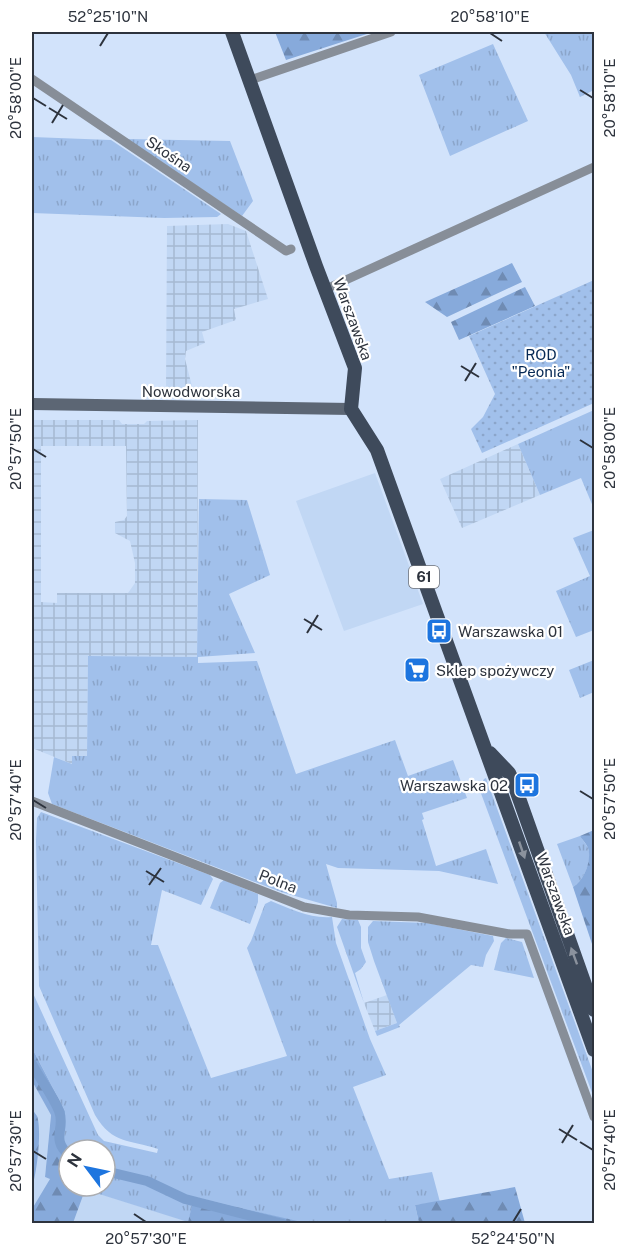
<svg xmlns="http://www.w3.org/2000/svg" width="626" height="1255" font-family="'Public Sans',sans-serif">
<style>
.built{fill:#c1d7f4}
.industrial{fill:url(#industrial-grid);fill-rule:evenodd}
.grass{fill:url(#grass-tufts)}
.forest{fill:url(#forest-firs)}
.garden{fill:url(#garden-dots)}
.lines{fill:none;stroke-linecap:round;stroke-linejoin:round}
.canal{stroke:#7c9fcf;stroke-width:10}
.minor{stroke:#878e98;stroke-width:9}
.secondary{stroke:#5c6674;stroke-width:12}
.primary{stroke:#3e4a5b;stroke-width:14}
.oneway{fill:#8b929d}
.ticks{fill:none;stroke:#2d333d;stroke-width:2}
.labels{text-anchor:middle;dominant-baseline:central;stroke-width:4.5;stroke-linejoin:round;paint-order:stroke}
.shield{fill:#fff;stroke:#6c7077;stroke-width:1.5}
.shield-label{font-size:14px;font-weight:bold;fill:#2d333d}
.street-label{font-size:15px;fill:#2d333d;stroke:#fff}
.park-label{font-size:15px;fill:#052854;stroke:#fff}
.poi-label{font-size:15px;fill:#2d333d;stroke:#fff;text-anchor:start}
.neatline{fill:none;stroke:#2d333d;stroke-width:2}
.ticks-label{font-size:15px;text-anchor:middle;fill:#2d333d}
</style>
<defs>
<pattern id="industrial-grid" width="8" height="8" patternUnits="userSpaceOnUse" patternTransform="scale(1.5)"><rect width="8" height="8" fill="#c1d7f4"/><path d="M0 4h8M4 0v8" fill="none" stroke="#a6b9d2"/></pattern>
<pattern id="grass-tufts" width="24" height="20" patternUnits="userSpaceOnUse" patternTransform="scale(1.5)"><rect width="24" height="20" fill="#a1c0eb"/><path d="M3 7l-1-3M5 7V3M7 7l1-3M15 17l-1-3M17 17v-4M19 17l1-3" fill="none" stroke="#8ba5ca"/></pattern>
<pattern id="forest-firs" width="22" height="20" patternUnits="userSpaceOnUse" patternTransform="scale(1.5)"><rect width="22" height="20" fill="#87aadb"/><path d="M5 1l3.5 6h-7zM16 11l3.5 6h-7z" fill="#6f8bb3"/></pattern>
<pattern id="garden-dots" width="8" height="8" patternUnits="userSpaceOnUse" patternTransform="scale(1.5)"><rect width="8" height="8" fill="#a1c0eb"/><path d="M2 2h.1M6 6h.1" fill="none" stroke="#8ba5ca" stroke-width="1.8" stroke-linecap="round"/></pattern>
</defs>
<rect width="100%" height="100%" fill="#d2e3fb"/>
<path class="built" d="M 375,473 L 423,604 L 344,631 L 296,501 Z
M 32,1081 L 51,1114 L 45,1177 L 69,1184 L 69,1186 L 74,1186 L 193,1223 L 32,1223 Z"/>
<path class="industrial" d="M 228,224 L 246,231 L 268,299 L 234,309 L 236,320 L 202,332 L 205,343 L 186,351 L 185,359 L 194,394 L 166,394 L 167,226 Z
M 32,420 L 119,420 L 122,424 L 144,424 L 147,421 L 198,420 L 197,657 L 88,656 L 87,756 L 72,764 L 32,748 ZM 41,446 L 126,446 L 127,516 L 124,520 L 115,522 L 115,533 L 130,541 L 135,563 L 135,583 L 128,593 L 57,593 L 57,603 L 41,602 Z
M 518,444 L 540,495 L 462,528 L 440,479 Z
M 387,995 L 397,1023 L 375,1031 L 364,1003 Z"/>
<path class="grass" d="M 544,32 L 594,32 L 594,90 L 580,97 L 571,75 Z
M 493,44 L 528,121 L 450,156 L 419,75 Z
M 32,137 L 111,140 L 221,214 L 217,217 L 164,218 L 32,213 Z
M 127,139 L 230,141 L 253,201 L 242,216 Z
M 594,410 L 594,509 L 581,478 L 540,495 L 518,444 Z
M 199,499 L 247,500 L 270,575 L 229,594 L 255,653 L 198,657 L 198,663 L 257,661 L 296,774 L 395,740 L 408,776 L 453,760 L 467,798 L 422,813 L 424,819 L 422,820 L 436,866 L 486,849 L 498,884 L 439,871 L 338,868 L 326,864 L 337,903 L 337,908 L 281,892 L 52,804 L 48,793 L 54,757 L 72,764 L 72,756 L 87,756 L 88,656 L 197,657 Z
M 594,530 L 594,630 L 576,637 L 556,591 L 590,576 L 573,538 Z
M 594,660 L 594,692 L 580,698 L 569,670 Z
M 486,778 L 594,1075 L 594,1098 L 479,788 L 484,779 Z
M 41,812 L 210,875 L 213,879 L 201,905 L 162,890 L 151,945 L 158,945 L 211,1078 L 287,1056 L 247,948 L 251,941 L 265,904 L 271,901 C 290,909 311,919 332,917 L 336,943 L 370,1039 L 386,1075 L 353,1087 L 389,1179 L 432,1172 L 440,1202 L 415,1205 L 419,1223 L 306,1224 L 195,1197 L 188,1222 L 99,1194 L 101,1186 L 105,1186 L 107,1167 L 105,1150 L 69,1150 L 64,1145 L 65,1111 L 32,1048 L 32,991 L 98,1135 L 104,1141 L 157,1153 L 158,1149 C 129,1139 113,1145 95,1115 L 39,986 L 36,841 L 37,818 Z
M 580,836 C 582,839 586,844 588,848 C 593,861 583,881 573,887 L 557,844 Z
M 224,880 L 258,894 L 258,902 L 250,924 L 210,908 L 220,883 Z
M 342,919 L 358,920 L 361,927 L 361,948 L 366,962 L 361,969 L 355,973 L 364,1003 L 337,927 Z
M 373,921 L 427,923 L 493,936 L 494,941 L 486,955 L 483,967 L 471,965 L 399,1025 L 400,1027 L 377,1036 L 375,1031 L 397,1023 L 374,961 L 368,942 L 368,927 Z
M 506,938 L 522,942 L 534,978 L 494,970 L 501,943 Z"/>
<path class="forest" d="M 275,32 L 373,32 L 286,60 Z
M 512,263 L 522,282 L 447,317 L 425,302 Z
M 525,287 L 535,306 L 459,340 L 451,322 Z
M 594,830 L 594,950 L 573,887 C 583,881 590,865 589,853 C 589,846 583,841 580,836 Z
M 32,1048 L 65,1111 L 64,1145 L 69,1150 L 69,1186 L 101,1186 L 99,1194 L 85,1190 L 73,1223 L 47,1222 L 32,1223 L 32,1209 L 50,1179 L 45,1177 L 51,1115 L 32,1081 Z
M 32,1108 C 33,1111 35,1113 37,1116 C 42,1129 37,1174 32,1187 Z
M 515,1187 L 525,1223 L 419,1223 L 415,1205 Z
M 194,1197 L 306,1223 L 193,1223 L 188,1222 Z"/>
<path class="garden" d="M 594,280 L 594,403 L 482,453 L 471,429 L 483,417 L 495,394 L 469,336 Z"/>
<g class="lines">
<path class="canal" d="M 32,1064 C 40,1079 53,1096 59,1111 C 66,1128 50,1139 69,1155
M 105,1171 L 147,1181 L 185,1199 L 283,1224"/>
<path class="minor" d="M 32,79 L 286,251 L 291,249
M 250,80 L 391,32
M 326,289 L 594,167
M 32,801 L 304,907 L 349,915 L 418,917 L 510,934 L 527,934 L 594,1117"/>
<path class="secondary" d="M 32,404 L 351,409"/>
<path class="primary" d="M 232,32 L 316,266 L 355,368 L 351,409 L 377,450 L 594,1050
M 490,753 L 509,773 L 514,784 L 594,1010"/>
</g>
<defs><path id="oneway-solid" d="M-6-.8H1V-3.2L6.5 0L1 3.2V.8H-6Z" transform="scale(1.5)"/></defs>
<g class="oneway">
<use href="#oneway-solid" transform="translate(522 850) rotate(71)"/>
<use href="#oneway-solid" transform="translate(574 956) rotate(-110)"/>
</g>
<path class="ticks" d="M 490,33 L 502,41M 100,46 L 108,33M 580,90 L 593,98M 33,98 L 46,106M 49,108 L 67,119M 52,123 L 63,105M 461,366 L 479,377M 465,381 L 476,363M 580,440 L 593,448M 33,449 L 46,457M 304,619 L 322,630M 307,633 L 318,615M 580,791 L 593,799M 33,800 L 46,808M 146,871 L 164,882M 149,885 L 161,868M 559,1129 L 577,1140M 580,1142 L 593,1150M 562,1143 L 573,1125M 33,1151 L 46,1159M 134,1214 L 146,1222M 513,1222 L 521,1209"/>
<defs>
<g id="bus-square" transform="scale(1.35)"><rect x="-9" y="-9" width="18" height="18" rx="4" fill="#1d75df" stroke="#fff"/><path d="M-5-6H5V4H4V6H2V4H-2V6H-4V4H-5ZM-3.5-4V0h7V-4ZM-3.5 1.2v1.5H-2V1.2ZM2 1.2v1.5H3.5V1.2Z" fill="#fff"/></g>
<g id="supermarket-square" transform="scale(1.35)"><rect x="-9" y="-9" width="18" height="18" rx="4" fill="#1d75df" stroke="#fff"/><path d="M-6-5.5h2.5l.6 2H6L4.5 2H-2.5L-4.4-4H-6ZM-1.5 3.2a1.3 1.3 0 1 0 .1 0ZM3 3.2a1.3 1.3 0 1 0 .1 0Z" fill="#fff"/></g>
</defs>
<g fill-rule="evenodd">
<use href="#bus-square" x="439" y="631"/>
<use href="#supermarket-square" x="417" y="670"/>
<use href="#bus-square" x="527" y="785"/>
</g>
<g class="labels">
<rect class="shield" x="409" y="566" width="30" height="22" rx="4.5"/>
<g class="shield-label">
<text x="424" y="577">61</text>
</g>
<g class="street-label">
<text transform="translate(169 154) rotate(34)">Skośna</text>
<text transform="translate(353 319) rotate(70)">Warszawska</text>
<text x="191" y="391">Nowodworska</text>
<text transform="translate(278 881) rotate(21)">Polna</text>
<text transform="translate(556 894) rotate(70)">Warszawska</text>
</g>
<g class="park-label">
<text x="541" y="354">ROD<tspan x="541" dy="17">"Peonia"</tspan></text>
</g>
<g class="poi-label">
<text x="458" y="631">Warszawska 01</text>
<text x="436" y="670">Sklep spożywczy</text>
<text x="508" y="785" text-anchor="end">Warszawska 02</text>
</g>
</g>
<rect width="626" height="1255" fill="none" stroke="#ffffff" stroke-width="66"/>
<g transform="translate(87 1168) rotate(302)"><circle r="28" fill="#ffffff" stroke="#abadb1" stroke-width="1.5"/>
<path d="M0-4.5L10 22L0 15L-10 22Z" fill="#1d75df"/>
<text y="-9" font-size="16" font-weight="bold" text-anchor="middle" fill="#2d333d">N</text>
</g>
<rect x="33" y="33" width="560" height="1189" class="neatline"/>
<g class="ticks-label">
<text x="108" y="22">52°25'10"N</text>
<text x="490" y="22">20°58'10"E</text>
<text transform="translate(610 98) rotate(-90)" y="5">20°58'10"E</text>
<text transform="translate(16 98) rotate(-90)" y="5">20°58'00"E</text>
<text transform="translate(610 448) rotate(-90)" y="5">20°58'00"E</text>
<text transform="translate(16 449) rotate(-90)" y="5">20°57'50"E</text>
<text transform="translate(610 799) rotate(-90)" y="5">20°57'50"E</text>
<text transform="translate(16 800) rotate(-90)" y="5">20°57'40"E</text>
<text transform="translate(610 1150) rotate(-90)" y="5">20°57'40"E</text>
<text transform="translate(16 1151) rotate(-90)" y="5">20°57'30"E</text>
<text x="146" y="1244">20°57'30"E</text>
<text x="513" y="1244">52°24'50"N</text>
</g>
</svg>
